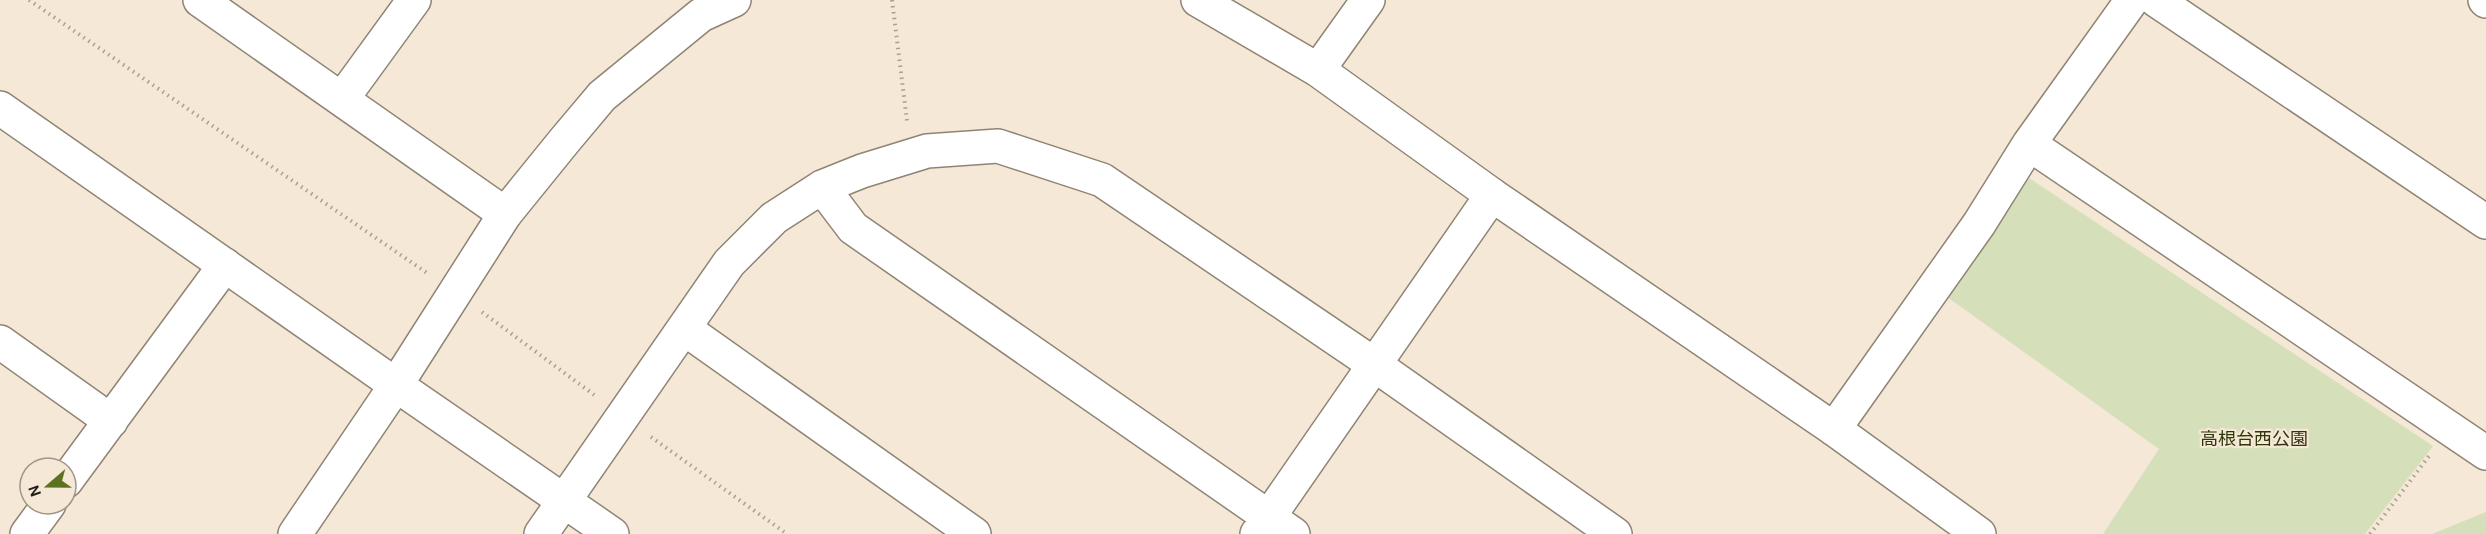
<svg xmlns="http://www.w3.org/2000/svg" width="2486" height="534" font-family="Karla,'Noto Sans JP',sans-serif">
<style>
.green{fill:#d5dfba}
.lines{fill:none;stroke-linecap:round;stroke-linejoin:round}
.street-casing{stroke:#8f8474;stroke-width:36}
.secondary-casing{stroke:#8f8474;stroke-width:36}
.path{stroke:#aaa092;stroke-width:4;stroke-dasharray:1.5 4.5;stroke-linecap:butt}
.street{stroke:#fff;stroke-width:33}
.secondary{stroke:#fff;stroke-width:33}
.labels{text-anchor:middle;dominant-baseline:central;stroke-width:4.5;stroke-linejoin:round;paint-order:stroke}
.park-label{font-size:18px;fill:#2e3708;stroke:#f5e8d6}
</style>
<rect width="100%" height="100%" fill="#f5e8d6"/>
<path class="green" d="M 2029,178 L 2433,446 L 2365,534 L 2103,534 L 2159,449 L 1943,294 Z
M 2486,512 L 2486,534 L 2432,534 Z"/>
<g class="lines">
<g class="street-casing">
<path id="street" d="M 200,0 L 505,214
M 2156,0 L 2486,222
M 2485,0 L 2486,1
M 342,99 L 414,0
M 2029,144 L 2486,453
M 822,187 L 853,228 L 1293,534
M 685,329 L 974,534
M 0,342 L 111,421
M 396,385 L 612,534
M 1834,429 L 1979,224 L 2029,144 L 2132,0
M 66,481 L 225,265
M 27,534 L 49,504
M 541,534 L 729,263 L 774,218 L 822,187 L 862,171 L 927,151 L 998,146 L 1102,180 L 1375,365 L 1615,534
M 1257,534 L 1492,195"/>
</g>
<g class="secondary-casing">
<path id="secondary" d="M 1198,0 L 1318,70 L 1492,195 L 1834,429 L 1979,534
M 1318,70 L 1368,0
M 0,108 L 396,385
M 295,534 L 396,385 L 505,214 L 565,140 L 602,96 L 701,15 L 734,0"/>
</g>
<path class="path" d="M 29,0 L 427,273
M 892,0 L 907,121
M 482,312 L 597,397
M 651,437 L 787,534
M 2370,534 L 2429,456"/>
<use href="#street" class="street"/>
<use href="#secondary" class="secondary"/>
</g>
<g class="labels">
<g class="park-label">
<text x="2254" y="439">高根台西公園</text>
</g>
</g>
<g transform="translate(48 486) rotate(250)"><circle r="28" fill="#f5e8d6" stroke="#a09689" stroke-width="1.5"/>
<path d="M0-4.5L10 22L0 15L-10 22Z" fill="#5d7221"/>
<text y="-9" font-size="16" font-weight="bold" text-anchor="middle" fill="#211c16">N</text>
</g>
</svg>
